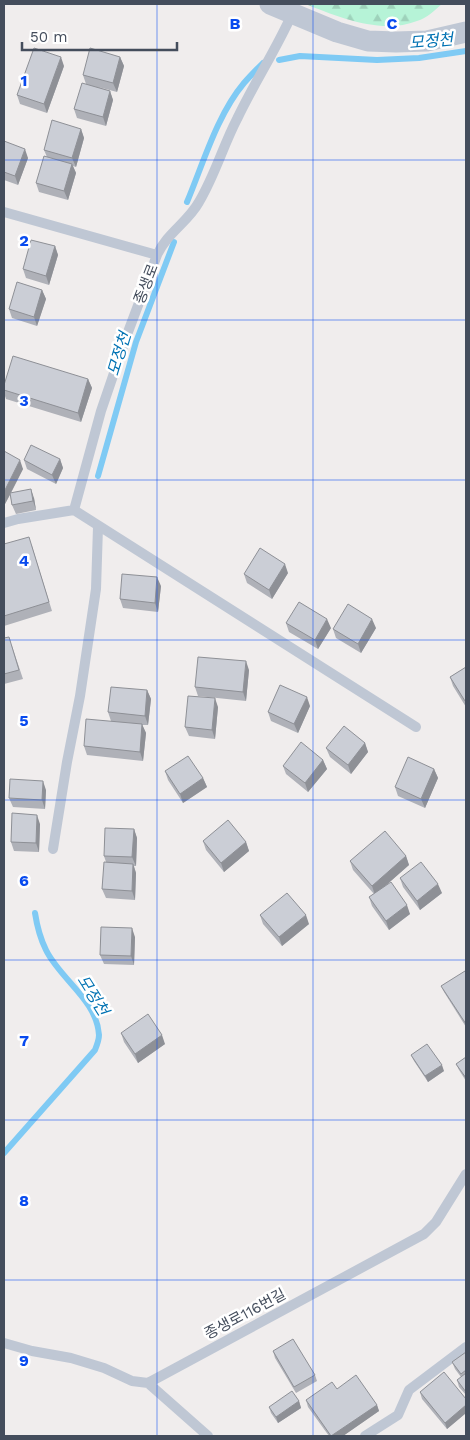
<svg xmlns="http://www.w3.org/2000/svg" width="470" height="1440" font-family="'Work Sans','Noto Sans KR',sans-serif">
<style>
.forest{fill:url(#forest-firs)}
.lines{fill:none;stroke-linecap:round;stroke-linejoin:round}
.stream{stroke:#7fcaf4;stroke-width:6}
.service{stroke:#bfc7d4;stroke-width:10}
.minor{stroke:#bfc7d4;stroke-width:21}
.wall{fill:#afb1b8}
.shaded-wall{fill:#8e9096}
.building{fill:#cbced6;stroke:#8e9096}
.grid{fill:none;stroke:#084aef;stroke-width:1;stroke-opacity:0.55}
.labels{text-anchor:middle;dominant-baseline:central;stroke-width:5;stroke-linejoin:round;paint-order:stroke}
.street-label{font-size:15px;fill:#444d5c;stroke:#fff}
.water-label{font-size:16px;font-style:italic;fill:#0072b3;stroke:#fff}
.grid-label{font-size:16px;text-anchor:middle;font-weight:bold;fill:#084aef;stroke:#fff;stroke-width:5;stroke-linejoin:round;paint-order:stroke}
</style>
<defs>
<pattern id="forest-firs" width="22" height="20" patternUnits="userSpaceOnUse" patternTransform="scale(1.25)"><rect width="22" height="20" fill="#b6f3d7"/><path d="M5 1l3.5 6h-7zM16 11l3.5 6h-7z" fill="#9ed2bb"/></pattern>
</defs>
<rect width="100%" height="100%" fill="#f0eded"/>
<path class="forest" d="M 305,4 L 442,4 C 435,10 427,18 417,21 C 381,35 339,17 305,4 Z"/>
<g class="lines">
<path class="stream" d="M 279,60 L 300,56 L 377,60 L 419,58 L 466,51
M 187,202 C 203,164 217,115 244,83 C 250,76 256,70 263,63
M 98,476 L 136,342 L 174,242
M 4,1153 L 95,1050 C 97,1045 99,1040 99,1035 C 97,1000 60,979 46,950 C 40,938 37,926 35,913"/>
<path class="service" d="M 4,212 L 157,255
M 74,510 L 416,727
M 4,523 L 18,519 L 74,510 L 101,411 L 128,332 L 157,255 C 167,233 188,222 199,202 C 215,175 223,146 237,119 C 254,83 276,50 292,14
M 53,849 L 67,762 L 80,696 L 96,589 L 98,527
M 4,1343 L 32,1351 L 71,1358 L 104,1368 L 132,1381 L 148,1383 L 424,1234 L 436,1222 L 466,1174
M 148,1383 L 208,1436
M 365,1436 L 398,1415 L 409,1390 L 466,1347"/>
<path class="minor" d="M 270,4 L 337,32 L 368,41 L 396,42 L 427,41 L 466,32"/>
</g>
<path class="wall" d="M 120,57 L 124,66 L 117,92 L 98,87 L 110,91 L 113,100 L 106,126 L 77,118 L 74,109 L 86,84 L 83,75 Z
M 64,66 L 47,113 L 20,104 L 17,95 Z
M 81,129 L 84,138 L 76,167 L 73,166 L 76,173 L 68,200 L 39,192 L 36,183 L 47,157 L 44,150 Z
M 4,141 L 28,158 L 18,185 L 4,180 Z
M 55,246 L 58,255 L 49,285 L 26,278 L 23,269 Z
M 42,290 L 46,299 L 37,326 L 12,318 L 9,309 Z
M 88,379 L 92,388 L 81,422 L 6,399 L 4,393 L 4,385 Z
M 4,451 L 23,469 L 11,493 L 34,498 L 36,510 L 16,514 L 12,505 L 10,495 L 5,504 L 4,503 Z
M 60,459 L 63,468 L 56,484 L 27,469 L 24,460 Z
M 4,544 L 32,546 L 52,611 L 4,626 Z
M 288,573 L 272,599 L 247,583 L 244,574 Z
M 161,586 L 158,612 L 123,608 L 120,599 Z
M 286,623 L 331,628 L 318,649 L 289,632 Z
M 376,628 L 361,653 L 336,638 L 333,629 Z
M 4,638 L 12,646 L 23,679 L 4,684 Z
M 466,667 L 466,707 L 453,686 L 450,677 Z
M 249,670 L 246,701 L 198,696 L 195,687 Z
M 147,690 L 151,699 L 148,725 L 142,725 L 146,733 L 143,761 L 87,755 L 84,746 L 111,721 L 108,712 Z
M 310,706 L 298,733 L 271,721 L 268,712 Z
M 218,707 L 215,739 L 189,736 L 185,727 Z
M 365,743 L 368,752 L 351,774 L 330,757 L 326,748 Z
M 323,760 L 327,769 L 308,792 L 286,774 L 283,766 Z
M 434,769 L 438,778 L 425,808 L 398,796 L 395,787 Z
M 165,771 L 203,778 L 207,787 L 183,803 L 168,780 Z
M 46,790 L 45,809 L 13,807 L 9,798 Z
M 40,824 L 39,852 L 14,851 L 11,842 Z
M 134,829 L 137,838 L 136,866 L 134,866 L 136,873 L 135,900 L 106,898 L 102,889 L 106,862 L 104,856 Z
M 203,841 L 246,842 L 249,851 L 224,872 L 206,850 Z
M 406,856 L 409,865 L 385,886 L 410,914 L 389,930 L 372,906 L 369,897 L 374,894 L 353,870 L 350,861 Z
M 400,878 L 442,893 L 420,910 L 403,887 Z
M 260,915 L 309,924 L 282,946 L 263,924 Z
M 135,937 L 134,965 L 104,964 L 100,955 Z
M 466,973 L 466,1027 L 444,992 L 441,986 Z
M 121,1033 L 165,1044 L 138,1063 L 124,1042 Z
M 411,1055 L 444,1071 L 428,1082 L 414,1061 Z
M 466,1057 L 466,1081 L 459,1070 L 456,1064 Z
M 273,1351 L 315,1375 L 317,1381 L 296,1393 L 275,1358 Z
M 466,1352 L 466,1395 L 459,1387 L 457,1380 L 461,1377 L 455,1369 L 452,1362 Z
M 420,1392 L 466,1399 L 466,1413 L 447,1429 L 422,1399 Z
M 306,1400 L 377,1405 L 379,1411 L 343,1436 L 329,1436 L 308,1407 Z
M 299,1401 L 301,1408 L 278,1423 L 271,1413 L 269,1407 Z"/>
<path class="shaded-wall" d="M 61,57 L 64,66 L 47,113 L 44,104 Z
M 120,57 L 124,66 L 117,92 L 113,83 Z
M 110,91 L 113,100 L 106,126 L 103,117 Z
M 81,129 L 84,138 L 76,167 L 72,158 Z
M 25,149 L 28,158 L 18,185 L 15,176 Z
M 72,164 L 76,173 L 68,200 L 64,191 Z
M 55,246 L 58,255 L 49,285 L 46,276 Z
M 42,290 L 46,299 L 37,326 L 34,317 Z
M 88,379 L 92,388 L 81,422 L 78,413 Z
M 60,459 L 63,468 L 56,484 L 52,475 Z
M 20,460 L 23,469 L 5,504 L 4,500 L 4,492 Z
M 31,489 L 34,498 L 36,510 L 33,501 Z
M 285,564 L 288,573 L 272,599 L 269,590 Z
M 157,577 L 161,586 L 158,612 L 155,603 Z
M 327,619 L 331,628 L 318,649 L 315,640 Z
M 372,619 L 376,628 L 361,653 L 358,644 Z
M 246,661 L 249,670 L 246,701 L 243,692 Z
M 147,690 L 151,699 L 148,725 L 145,716 Z
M 307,697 L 310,706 L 298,733 L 294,724 Z
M 215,698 L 218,707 L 215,739 L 212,730 Z
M 142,724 L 146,733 L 143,761 L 140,752 Z
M 365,743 L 368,752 L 351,774 L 348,765 Z
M 323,760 L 327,769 L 308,792 L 305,783 Z
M 434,769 L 438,778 L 425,808 L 421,799 Z
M 203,778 L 207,787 L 183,803 L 180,794 Z
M 43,781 L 46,790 L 45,809 L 42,800 Z
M 37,815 L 40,824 L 39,852 L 36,843 Z
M 134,829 L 137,838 L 136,866 L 132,857 Z
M 246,842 L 249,851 L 224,872 L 221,863 Z
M 406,856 L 409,865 L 375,895 L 372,886 Z
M 133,864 L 136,873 L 135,900 L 132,891 Z
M 438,884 L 442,893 L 420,910 L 417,901 Z
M 407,905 L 410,914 L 389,930 L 386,921 Z
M 306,915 L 309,924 L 282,946 L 279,937 Z
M 132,928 L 135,937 L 134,965 L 131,956 Z
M 162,1035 L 165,1044 L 138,1063 L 135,1054 Z
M 442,1065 L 444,1071 L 428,1082 L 425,1076 Z
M 299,1401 L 301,1408 L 278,1423 L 276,1417 Z
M 377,1405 L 379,1411 L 343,1436 L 331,1436 Z
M 466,1405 L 466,1413 L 447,1429 L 445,1423 Z"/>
<path class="building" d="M 34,48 L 61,57 L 44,104 L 17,95 Z
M 90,48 L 120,57 L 113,83 L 83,75 Z
M 82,83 L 110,91 L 103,117 L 74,109 Z
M 52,120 L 81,129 L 72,158 L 44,150 Z
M 4,141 L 25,149 L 15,176 L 4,172 Z
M 44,156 L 72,164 L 64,191 L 36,183 Z
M 31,240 L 55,246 L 46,276 L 23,269 Z
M 17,282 L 42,290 L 34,317 L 9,309 Z
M 13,356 L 88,379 L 78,413 L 4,390 L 4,385 Z
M 31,445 L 60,459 L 52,475 L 24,460 Z
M 4,451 L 20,460 L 4,492 Z
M 31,489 L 33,501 L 12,505 L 10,493 Z
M 29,537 L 49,602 L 4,616 L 4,544 Z
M 260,548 L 285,564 L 269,590 L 244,574 Z
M 122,574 L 157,577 L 155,603 L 120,599 Z
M 299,602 L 327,619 L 315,640 L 286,623 Z
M 348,604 L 372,619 L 358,644 L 333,629 Z
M 9,637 L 19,670 L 4,674 L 4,638 Z
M 198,657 L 246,661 L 243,692 L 195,687 Z
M 466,667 L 466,700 L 465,701 L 450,677 Z
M 280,685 L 307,697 L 294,724 L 268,712 Z
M 111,687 L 147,690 L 145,716 L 108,712 Z
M 188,696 L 215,698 L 212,730 L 185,727 Z
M 86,719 L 142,724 L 140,752 L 84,746 Z
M 344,726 L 365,743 L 348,765 L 326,748 Z
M 301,742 L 323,760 L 305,783 L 283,766 Z
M 188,756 L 203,778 L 180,794 L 165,771 Z
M 408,757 L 434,769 L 421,799 L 395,787 Z
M 10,779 L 43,781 L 42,800 L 9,798 Z
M 12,813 L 37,815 L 36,843 L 11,842 Z
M 228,820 L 246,842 L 221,863 L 203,841 Z
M 105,828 L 134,829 L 132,857 L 104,856 Z
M 385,831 L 406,856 L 372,886 L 350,861 Z
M 104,862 L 133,864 L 132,891 L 102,889 Z
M 421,862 L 438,884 L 417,901 L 400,878 Z
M 391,882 L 407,905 L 386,921 L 369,897 Z
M 287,893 L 306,915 L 279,937 L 260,915 Z
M 101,927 L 132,928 L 131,956 L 100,955 Z
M 465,971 L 466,973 L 466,1024 L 441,986 Z
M 148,1014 L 162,1035 L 135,1054 L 121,1033 Z
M 427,1044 L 442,1065 L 425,1076 L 411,1055 Z
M 466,1057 L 466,1078 L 456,1064 Z
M 293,1339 L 315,1375 L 294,1387 L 273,1351 Z
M 466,1352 L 466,1370 L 461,1374 L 452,1362 Z
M 444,1372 L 466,1399 L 466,1405 L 445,1423 L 420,1392 Z
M 466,1373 L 466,1392 L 457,1380 Z
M 356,1375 L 377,1405 L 331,1436 L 306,1400 L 332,1382 L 337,1389 Z
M 292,1391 L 299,1401 L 276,1417 L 269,1407 Z"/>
<path class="grid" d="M 157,4 L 157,1436M 313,4 L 313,1436M 4,160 L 466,160M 4,320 L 466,320M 4,480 L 466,480M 4,640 L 466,640M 4,800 L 466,800M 4,960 L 466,960M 4,1120 L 466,1120M 4,1280 L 466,1280"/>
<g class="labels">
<g class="street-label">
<text transform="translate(146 284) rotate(-69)">종생로</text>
<text transform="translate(245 1314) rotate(-28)">종생로116번길</text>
</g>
<g class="water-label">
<text transform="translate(431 41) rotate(-5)">모정천</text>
<text transform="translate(119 354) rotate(-73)">모정천</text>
<text transform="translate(93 995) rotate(58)">모정천</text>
</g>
</g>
<g class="grid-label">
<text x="235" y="29">B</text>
<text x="392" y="29">C</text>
<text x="24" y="86">1</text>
<text x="24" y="246">2</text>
<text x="24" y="406">3</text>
<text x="24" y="566">4</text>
<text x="24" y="726">5</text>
<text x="24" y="886">6</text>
<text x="24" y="1046">7</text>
<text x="24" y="1206">8</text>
<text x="24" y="1366">9</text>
</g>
<rect width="470" height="1440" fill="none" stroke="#444d5c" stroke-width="10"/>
<path d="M22 42v8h155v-8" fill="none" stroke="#444d5c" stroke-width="2.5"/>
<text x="30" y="42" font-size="15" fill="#444d5c" stroke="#ffffff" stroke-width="4" paint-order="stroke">50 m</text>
</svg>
